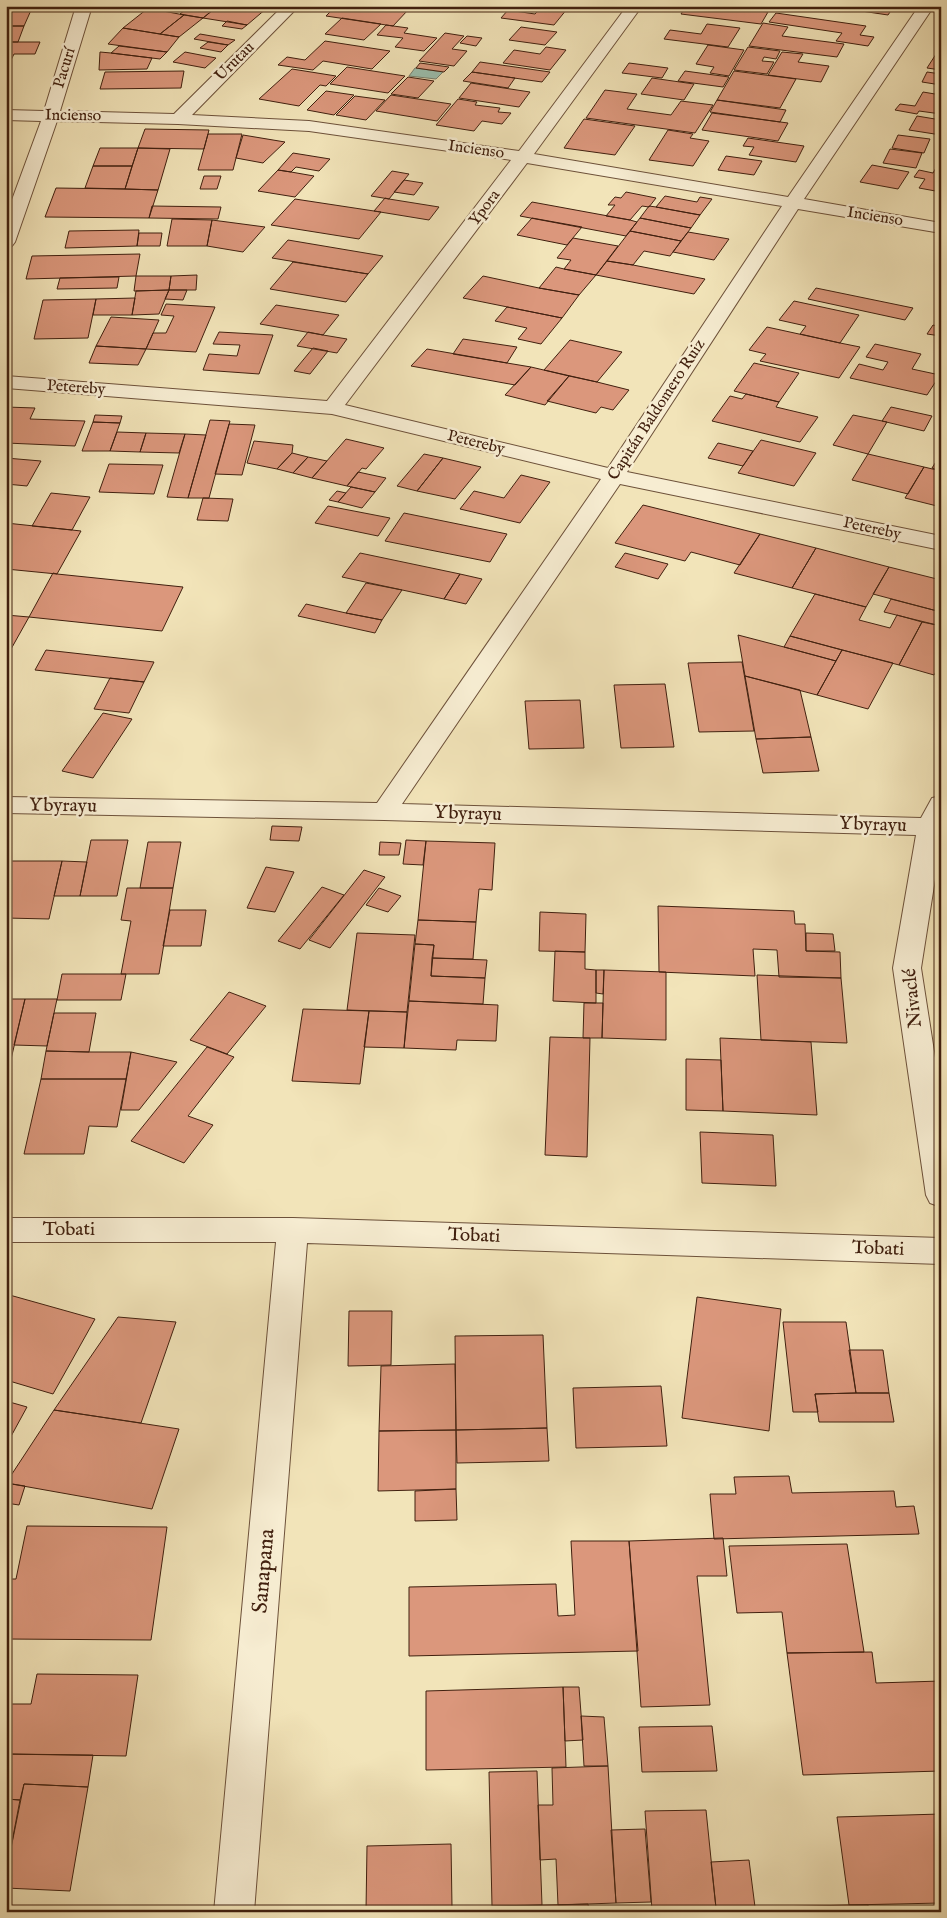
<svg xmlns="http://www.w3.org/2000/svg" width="947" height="1918" font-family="'IM FELL English',serif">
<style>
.water{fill:#9bbfae;stroke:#777f6e}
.building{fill:#db977c;stroke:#41200f}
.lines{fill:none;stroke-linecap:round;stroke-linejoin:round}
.minor-casing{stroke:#6d513a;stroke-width:2}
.minor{fill:#f7edd2;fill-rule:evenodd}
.labels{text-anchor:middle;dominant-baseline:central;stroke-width:5;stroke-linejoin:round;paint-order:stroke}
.far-street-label{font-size:16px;fill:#41200f;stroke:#f7edd2}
.street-label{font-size:19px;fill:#41200f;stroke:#f7edd2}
.near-street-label{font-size:22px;fill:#41200f;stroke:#f7edd2}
</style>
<rect width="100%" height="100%" fill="#f2e4b9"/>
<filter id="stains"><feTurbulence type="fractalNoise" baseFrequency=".004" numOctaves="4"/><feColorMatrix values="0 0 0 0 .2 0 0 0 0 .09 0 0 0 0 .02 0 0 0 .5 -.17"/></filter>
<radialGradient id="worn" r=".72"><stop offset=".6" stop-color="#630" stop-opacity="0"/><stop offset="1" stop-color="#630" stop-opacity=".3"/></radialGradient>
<path class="water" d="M 415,68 L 443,72 L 436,79 L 409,76 Z"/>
<path class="building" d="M 131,6 L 170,6 L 163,11 Z
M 190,6 L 195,6 L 214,9 L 203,18 L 180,14 Z
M 218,6 L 257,6 L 267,8 L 247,25 L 203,18 Z
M 336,6 L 384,6 L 408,10 L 393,26 L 326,16 Z
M 432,6 L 467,6 L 462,11 Z
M 542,6 L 567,9 L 554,25 L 501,18 L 508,10 L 535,14 Z
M 686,6 L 722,6 L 768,12 L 761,24 L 681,14 Z
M 828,6 L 894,6 L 888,15 Z
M 6,8 L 32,8 L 24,26 L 6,26 Z
M 147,9 L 163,11 L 184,15 L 160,34 L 123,28 Z
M 776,13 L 866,26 L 860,35 L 874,37 L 868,46 L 836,41 L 842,33 L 769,22 Z
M 184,15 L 203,18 L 179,37 L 160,34 Z
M 342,18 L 381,24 L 364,40 L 325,34 Z
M 227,21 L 247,25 L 242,29 L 222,26 Z
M 763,23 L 788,27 L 782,36 L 844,44 L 837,57 L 749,46 Z
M 707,24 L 740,28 L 728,47 L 664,39 L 670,30 L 701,34 Z
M 386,25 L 408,28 L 404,33 L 437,38 L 424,51 L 395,47 L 403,38 L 377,35 Z
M 6,26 L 24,26 L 18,42 L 6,42 Z
M 521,27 L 557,32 L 545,45 L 509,40 Z
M 123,28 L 160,34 L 179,37 L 167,52 L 108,44 Z
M 445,33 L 464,36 L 452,49 L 467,51 L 454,66 L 419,61 Z
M 200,34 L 235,40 L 228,45 L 194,39 Z
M 467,36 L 482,38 L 476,46 L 460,43 Z
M 325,41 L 390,51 L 372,69 L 323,61 L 313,70 L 278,65 L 287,57 L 305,60 Z
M 6,42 L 40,42 L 35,54 L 14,54 L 10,62 L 6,62 Z
M 208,42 L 228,45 L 221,52 L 200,48 Z
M 708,45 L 744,50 L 729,76 L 710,73 L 714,67 L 696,64 Z
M 119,46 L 167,52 L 160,59 L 111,53 Z
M 546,47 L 566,50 L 550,70 L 503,63 L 514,50 L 540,54 Z
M 748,47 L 780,51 L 776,59 L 764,57 L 762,61 L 774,62 L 767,74 L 734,70 Z
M 938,51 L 941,51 L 941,70 L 927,68 Z
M 100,52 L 111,53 L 152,58 L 147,69 L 99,70 Z
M 185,52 L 216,58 L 205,68 L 173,62 Z
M 782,52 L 803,54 L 798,62 L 829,66 L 821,82 L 768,75 Z
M 480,62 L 550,72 L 542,82 L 472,72 Z
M 420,63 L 449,67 L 444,72 L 416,68 Z
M 629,63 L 668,68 L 662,78 L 622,73 Z
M 347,67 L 405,76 L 388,93 L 330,84 Z
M 292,69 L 336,76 L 326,86 L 320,85 L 299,106 L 259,99 Z
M 184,71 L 181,88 L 100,89 L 105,72 Z
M 685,71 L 729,77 L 723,87 L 678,81 Z
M 734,71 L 796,79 L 780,108 L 717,100 Z
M 472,72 L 515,78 L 508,88 L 463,81 Z
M 927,72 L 941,74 L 941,85 L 922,82 Z
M 408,77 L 434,81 L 418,98 L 391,94 Z
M 652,78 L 694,84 L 684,100 L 641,94 Z
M 471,83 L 530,92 L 519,107 L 459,98 Z
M 605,90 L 637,94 L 627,109 L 671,115 L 681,101 L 713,105 L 695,133 L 586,118 Z
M 326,91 L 354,95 L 334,115 L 307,110 Z
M 923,92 L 941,95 L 941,114 L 919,111 L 917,114 L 895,110 L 900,104 L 915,106 Z
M 391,95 L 451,104 L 437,121 L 376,111 Z
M 355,96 L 385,100 L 366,120 L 336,115 Z
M 458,99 L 477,102 L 475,105 L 500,108 L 498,112 L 511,113 L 502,124 L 482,121 L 474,131 L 436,125 Z
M 717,100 L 786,110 L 780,122 L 710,112 Z
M 712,113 L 788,123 L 778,141 L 702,130 Z
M 917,116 L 941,120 L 941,135 L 909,130 Z
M 584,119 L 635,126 L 615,155 L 564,148 Z
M 145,129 L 209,130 L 204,149 L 138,148 Z
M 668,130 L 693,134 L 690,138 L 709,141 L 693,166 L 649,160 Z
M 208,134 L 242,134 L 233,170 L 198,170 Z
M 243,135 L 285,142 L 263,163 L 236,158 Z
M 898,135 L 930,139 L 924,153 L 892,148 Z
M 748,138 L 804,146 L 796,162 L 749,155 L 754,147 L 743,146 Z
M 100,148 L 138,148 L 132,166 L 93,166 Z
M 138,148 L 170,149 L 158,190 L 125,189 Z
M 890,149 L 922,153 L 916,168 L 883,163 Z
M 293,153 L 330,159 L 319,171 L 296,167 L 291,172 L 278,170 Z
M 726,156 L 762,161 L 754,175 L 718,170 Z
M 872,165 L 909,172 L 898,189 L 860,182 Z
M 93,166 L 132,166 L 125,189 L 85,188 Z
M 937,166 L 941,167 L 941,192 L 919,188 L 925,179 L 914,177 L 919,170 L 933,173 Z
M 278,170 L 291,172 L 314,176 L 295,197 L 258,191 Z
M 392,171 L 409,174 L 389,199 L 371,196 Z
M 204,176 L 221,176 L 217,189 L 200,189 Z
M 404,180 L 423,183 L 414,195 L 394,192 Z
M 56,188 L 125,189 L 158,190 L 149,218 L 45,217 Z
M 626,192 L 656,198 L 649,207 L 642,206 L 630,220 L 606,216 L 615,205 L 608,205 L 615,197 L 621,198 Z
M 665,196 L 697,202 L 700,197 L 712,199 L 700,215 L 656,207 Z
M 385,198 L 389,199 L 439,207 L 429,220 L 374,211 Z
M 295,199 L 374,211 L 381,212 L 359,239 L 271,225 Z
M 532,202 L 630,220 L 637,222 L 626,236 L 520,216 Z
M 152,206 L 221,207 L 218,219 L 149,218 Z
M 649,206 L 656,207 L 700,215 L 691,228 L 640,218 Z
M 532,218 L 582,227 L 567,245 L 517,235 Z
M 640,218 L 691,228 L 681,241 L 630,231 Z
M 172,219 L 212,220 L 207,246 L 167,246 Z
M 212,220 L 265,227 L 243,252 L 207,246 Z
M 139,230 L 137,246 L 65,248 L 69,231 Z
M 630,231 L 656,236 L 681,241 L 670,256 L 644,251 L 633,265 L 607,261 Z
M 688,232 L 729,239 L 714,260 L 673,252 Z
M 139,233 L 162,233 L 160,246 L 137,246 Z
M 573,238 L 618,246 L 596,275 L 564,269 L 571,260 L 557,258 Z
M 288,240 L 383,256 L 368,274 L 272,258 Z
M 140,254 L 136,276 L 26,279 L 32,256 Z
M 607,261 L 633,265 L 705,279 L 694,294 L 596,275 Z
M 293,262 L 368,274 L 346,302 L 270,289 Z
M 556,267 L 564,269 L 596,275 L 579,295 L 539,288 Z
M 197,275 L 196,290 L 169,290 L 171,276 Z
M 136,276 L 171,276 L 169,290 L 134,291 Z
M 483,276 L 539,288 L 579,295 L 562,318 L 463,298 Z
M 119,277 L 117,288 L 57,289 L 60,278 Z
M 816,288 L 913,308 L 905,320 L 808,299 Z
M 169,290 L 187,290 L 183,300 L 165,299 Z
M 169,290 L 159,314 L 132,315 L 136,291 Z
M 135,298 L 132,315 L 93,315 L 96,299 Z
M 96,299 L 88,338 L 34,339 L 43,300 Z
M 794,301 L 859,315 L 840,343 L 800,334 L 806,326 L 779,320 Z
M 166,304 L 215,307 L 196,352 L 146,349 L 153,333 L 166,333 L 174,316 L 161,315 Z
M 276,305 L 339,315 L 323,335 L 260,324 Z
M 507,307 L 562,318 L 541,344 L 518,339 L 527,328 L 495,321 Z
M 111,317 L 159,320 L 146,349 L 96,346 Z
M 933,325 L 941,327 L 941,336 L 927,334 Z
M 767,327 L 840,343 L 860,347 L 839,378 L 760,361 L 766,354 L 749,350 Z
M 219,332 L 273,335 L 259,374 L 203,370 L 209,354 L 237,356 L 240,345 L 213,344 Z
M 308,332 L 323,335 L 347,339 L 337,353 L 297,346 Z
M 463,339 L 517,347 L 507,363 L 453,354 Z
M 570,340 L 622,352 L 597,382 L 544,370 Z
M 875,344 L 921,354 L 912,369 L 940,375 L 927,395 L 850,378 L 859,364 L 883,370 L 888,362 L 866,357 Z
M 96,346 L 146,349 L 138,365 L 89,363 Z
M 313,348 L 328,351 L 310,374 L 294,371 Z
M 427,349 L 507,363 L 531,367 L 515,385 L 411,366 Z
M 754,363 L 799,373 L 779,402 L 734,391 Z
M 531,367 L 569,376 L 545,405 L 505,395 Z
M 569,376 L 597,382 L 629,390 L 613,410 L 601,407 L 596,413 L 547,401 Z
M 746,394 L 779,402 L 776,407 L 818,417 L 800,442 L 712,421 L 730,396 L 742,399 Z
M 6,407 L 35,408 L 30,419 L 85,421 L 75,446 L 6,443 Z
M 891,407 L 932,416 L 924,431 L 882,421 Z
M 95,415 L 122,416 L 120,423 L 93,422 Z
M 853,415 L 887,422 L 868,454 L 833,445 Z
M 210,420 L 230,421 L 209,498 L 188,498 Z
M 93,422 L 120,423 L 110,451 L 82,451 Z
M 229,424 L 255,425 L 242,475 L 215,474 Z
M 117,432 L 146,433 L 140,452 L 110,451 Z
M 146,433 L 185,434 L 179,453 L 140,452 Z
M 185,434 L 206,435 L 188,498 L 167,497 Z
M 346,439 L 384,448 L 366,469 L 362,468 L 347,486 L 312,478 Z
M 761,440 L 816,453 L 794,486 L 738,473 Z
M 254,441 L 293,445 L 292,453 L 277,469 L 247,463 Z
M 718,443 L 753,451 L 743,466 L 708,458 Z
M 292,453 L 308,457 L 293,473 L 277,469 Z
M 424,454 L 443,458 L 417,491 L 397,486 Z
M 868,454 L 924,467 L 908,494 L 852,480 Z
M 941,454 L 941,471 L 932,468 Z
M 308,457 L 327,461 L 312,478 L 293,473 Z
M 6,458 L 41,461 L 27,486 L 6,484 Z
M 443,458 L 481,467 L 455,499 L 417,491 Z
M 109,464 L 163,465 L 154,494 L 99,492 Z
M 924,467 L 941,471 L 941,507 L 905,498 Z
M 358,472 L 386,478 L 375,492 L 347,486 Z
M 521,475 L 550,482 L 520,523 L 460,509 L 474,491 L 504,498 Z
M 351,487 L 375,492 L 362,508 L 338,502 Z
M 337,491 L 346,493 L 338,502 L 329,500 Z
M 51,493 L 90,497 L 72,530 L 32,526 Z
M 203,498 L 233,499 L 228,521 L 197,520 Z
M 643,505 L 760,534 L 740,565 L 691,552 L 685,561 L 615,543 Z
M 328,506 L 390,518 L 378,536 L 315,523 Z
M 404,513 L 507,534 L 490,562 L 385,541 Z
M 6,523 L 72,530 L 81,531 L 57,574 L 6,569 Z
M 760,534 L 816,548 L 792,588 L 734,573 Z
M 816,548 L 889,567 L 866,607 L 792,588 Z
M 360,553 L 460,574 L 444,599 L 342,577 Z
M 625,553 L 668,564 L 658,579 L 615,567 Z
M 889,567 L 941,580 L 941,612 L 873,594 Z
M 53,573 L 57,574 L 183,587 L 162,631 L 29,617 Z
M 460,574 L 482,579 L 466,604 L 444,599 Z
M 366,583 L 402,590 L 382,620 L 346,613 Z
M 815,594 L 866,607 L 859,620 L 890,628 L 897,615 L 922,622 L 899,665 L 790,636 Z
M 891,599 L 941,612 L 941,626 L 884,612 Z
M 306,604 L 346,613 L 382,620 L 375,633 L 298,616 Z
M 6,615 L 29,617 L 6,658 Z
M 922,622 L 941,626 L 941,663 L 934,675 L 899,665 Z
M 738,635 L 784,647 L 836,661 L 817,695 L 745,676 Z
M 790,636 L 842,650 L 836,661 L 784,647 Z
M 46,650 L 154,662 L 144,682 L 35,670 Z
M 842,650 L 893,663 L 868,709 L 817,695 Z
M 742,662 L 754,731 L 699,732 L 688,663 Z
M 745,676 L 800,690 L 811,737 L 756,739 Z
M 110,678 L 144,682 L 129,713 L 94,709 Z
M 665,684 L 674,747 L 621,748 L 614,685 Z
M 580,700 L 584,748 L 529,749 L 525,701 Z
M 103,713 L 132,719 L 93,778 L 62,771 Z
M 811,737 L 819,771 L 763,773 L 756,739 Z
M 272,826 L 302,827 L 299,841 L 270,840 Z
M 91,840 L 128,840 L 117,896 L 80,896 Z
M 406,840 L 426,841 L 423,865 L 403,864 Z
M 426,841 L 495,843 L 492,890 L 479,889 L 476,922 L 418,920 Z
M 148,842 L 181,842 L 173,888 L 140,888 Z
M 380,842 L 401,843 L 399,855 L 379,855 Z
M 6,861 L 62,861 L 49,919 L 6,918 Z
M 62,861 L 87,862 L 80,896 L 54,896 Z
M 266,867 L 294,872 L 275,912 L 247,908 Z
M 364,870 L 385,877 L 330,948 L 309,940 Z
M 322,887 L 344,895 L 300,949 L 278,941 Z
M 127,888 L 173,888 L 159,974 L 121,974 L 131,921 L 121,920 Z
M 379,888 L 401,896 L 388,912 L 366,905 Z
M 658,906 L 794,911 L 795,924 L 805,924 L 806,951 L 840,952 L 841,978 L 779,977 L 777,950 L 753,949 L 755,976 L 659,972 Z
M 170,910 L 206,910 L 201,946 L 163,946 Z
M 540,912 L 586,914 L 585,952 L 539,951 Z
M 418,920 L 476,922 L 473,959 L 432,958 L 434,945 L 415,944 Z
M 357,933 L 415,935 L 407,1012 L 347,1010 Z
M 806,933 L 833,934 L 835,951 L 806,951 Z
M 415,944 L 434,945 L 431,976 L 485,978 L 483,1004 L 409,1001 Z
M 555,951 L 585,952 L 585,969 L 596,970 L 596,1003 L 553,1001 Z
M 432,958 L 487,960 L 485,978 L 431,976 Z
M 596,970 L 604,970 L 603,994 L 596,993 Z
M 604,970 L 666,972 L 666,1040 L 602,1038 Z
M 62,974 L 126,974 L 121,1000 L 57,1000 Z
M 757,975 L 841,978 L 847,1043 L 761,1040 Z
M 229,992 L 266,1006 L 227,1054 L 190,1040 Z
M 6,999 L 25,999 L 6,1081 Z
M 25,999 L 57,999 L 47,1046 L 14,1045 Z
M 409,1001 L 498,1005 L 496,1041 L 457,1040 L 456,1050 L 404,1048 Z
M 584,1003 L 603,1003 L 602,1038 L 583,1038 Z
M 303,1009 L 369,1011 L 360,1084 L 292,1081 Z
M 369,1011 L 407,1012 L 404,1048 L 364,1047 Z
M 54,1013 L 96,1013 L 89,1052 L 46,1051 Z
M 550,1037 L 590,1038 L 587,1157 L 545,1155 Z
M 720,1038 L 811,1042 L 817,1115 L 723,1111 Z
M 207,1047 L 234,1057 L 188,1116 L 213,1125 L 184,1163 L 131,1141 Z
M 46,1051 L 89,1052 L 131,1052 L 126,1079 L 41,1079 Z
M 131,1052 L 177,1062 L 139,1110 L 121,1110 Z
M 686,1059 L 721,1060 L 723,1111 L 686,1110 Z
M 41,1079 L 126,1079 L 117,1127 L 89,1126 L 84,1154 L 24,1154 Z
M 700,1132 L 773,1135 L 776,1186 L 702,1183 Z
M 6,1294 L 95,1319 L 53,1394 L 6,1380 Z
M 697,1297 L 781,1309 L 769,1431 L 682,1418 Z
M 349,1311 L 392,1311 L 391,1365 L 348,1366 Z
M 118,1317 L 176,1322 L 141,1423 L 54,1410 Z
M 783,1322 L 846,1322 L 856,1393 L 815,1394 L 818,1412 L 793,1412 Z
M 543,1335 L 547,1428 L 456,1430 L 455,1336 Z
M 849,1350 L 883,1350 L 889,1393 L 856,1393 Z
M 455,1364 L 456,1430 L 379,1431 L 381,1366 Z
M 661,1386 L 667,1446 L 576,1448 L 573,1388 Z
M 856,1393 L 889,1393 L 894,1422 L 819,1422 L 815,1394 Z
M 6,1401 L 27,1407 L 9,1440 L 6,1439 Z
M 54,1410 L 179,1429 L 152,1509 L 6,1483 Z
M 547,1428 L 549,1461 L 457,1463 L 456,1430 Z
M 456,1430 L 456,1489 L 378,1491 L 379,1431 Z
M 789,1476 L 792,1493 L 894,1491 L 896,1507 L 914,1506 L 919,1534 L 714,1539 L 710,1494 L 736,1494 L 734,1477 Z
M 6,1483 L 25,1486 L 19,1505 L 6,1503 Z
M 456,1489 L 457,1520 L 415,1521 L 415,1491 Z
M 27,1526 L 167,1527 L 151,1640 L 6,1639 L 6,1579 L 16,1579 Z
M 723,1538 L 727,1576 L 697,1576 L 710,1705 L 641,1707 L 629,1541 Z
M 571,1541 L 629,1541 L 638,1651 L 409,1656 L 409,1587 L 556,1584 L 558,1616 L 575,1615 Z
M 847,1544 L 864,1652 L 787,1653 L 782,1612 L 737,1613 L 729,1546 Z
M 872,1652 L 876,1683 L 941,1681 L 941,1771 L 803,1775 L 787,1653 Z
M 37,1674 L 138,1675 L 126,1756 L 6,1754 L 6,1717 L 9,1704 L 31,1704 Z
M 563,1687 L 579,1687 L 583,1740 L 565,1741 Z
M 563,1687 L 566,1767 L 426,1770 L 426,1691 Z
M 581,1716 L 604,1717 L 608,1766 L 584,1766 Z
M 712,1726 L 717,1771 L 642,1772 L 639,1727 Z
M 6,1754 L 93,1755 L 88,1787 L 24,1784 L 20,1800 L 6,1799 Z
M 608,1766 L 616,1903 L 558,1905 L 556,1859 L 540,1860 L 538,1805 L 553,1805 L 552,1768 Z
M 537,1771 L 542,1905 L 492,1906 L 489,1772 Z
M 24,1784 L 88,1787 L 70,1891 L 6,1888 L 6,1873 Z
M 6,1799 L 20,1800 L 6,1873 Z
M 706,1810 L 716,1908 L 652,1910 L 645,1811 Z
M 941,1814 L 941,1903 L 849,1905 L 837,1817 Z
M 645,1829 L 651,1902 L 616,1903 L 611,1830 Z
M 451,1844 L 452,1907 L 366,1910 L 367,1846 Z
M 749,1860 L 755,1907 L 716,1908 L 711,1862 Z
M 588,1904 L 589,1912 L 350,1912 L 350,1910 Z
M 849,1905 L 868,1905 L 869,1912 L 738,1912 L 738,1908 Z
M 716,1908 L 738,1908 L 738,1912 L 652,1912 L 652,1910 Z"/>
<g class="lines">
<g class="minor-casing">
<path id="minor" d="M 76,6 L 92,6 L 60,111 L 174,114 L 283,6 L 299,6 L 192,115 L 309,121 L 519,151 L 627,6 L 642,6 L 534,154 L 788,197 L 919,6 L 934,6 L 804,199 L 941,223 L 941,233 L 798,209 L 627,472 L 941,536 L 941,550 L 620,484 L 402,804 L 921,818 L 932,798 L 941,796 L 941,841 L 921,968 L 941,1096 L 941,1207 L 930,1203 L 926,1195 L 893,968 L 916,835 L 384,820 L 6,813 L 6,797 L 377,803 L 601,479 L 332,414 L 6,388 L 6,376 L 327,401 L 511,160 L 309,131 L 178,124 L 57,121 L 15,242 L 12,246 L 6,247 L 6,216 L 41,121 L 6,120 L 6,110 L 44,111 ZM 527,163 L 782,206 L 608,468 L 345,405 Z
M 6,1218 L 293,1218 L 941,1238 L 941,1264 L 307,1243 L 254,1912 L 214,1912 L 276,1242 L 6,1242 Z"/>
</g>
<use href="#minor" class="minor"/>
</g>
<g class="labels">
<g class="far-street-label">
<text transform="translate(235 62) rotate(-45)">Urutau</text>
<text transform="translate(65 68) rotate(-73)">Pacurí</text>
<text transform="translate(73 116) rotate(1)">Incienso</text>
<text transform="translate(476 150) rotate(8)">Incienso</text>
<text transform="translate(485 208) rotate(-53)">Ypora</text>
<text transform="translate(875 217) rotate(9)">Incienso</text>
<text transform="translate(76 388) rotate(4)">Petereby</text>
<text transform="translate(657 410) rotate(-57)">Capitán Baldomero Ruiz</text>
<text transform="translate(476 443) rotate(14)">Petereby</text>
<text transform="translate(872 529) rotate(12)">Petereby</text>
</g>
<g class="street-label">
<text transform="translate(63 806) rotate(1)">Ybyrayu</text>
<text transform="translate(468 814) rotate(2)">Ybyrayu</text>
<text transform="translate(873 825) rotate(2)">Ybyrayu</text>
<text transform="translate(913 998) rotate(-96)">Nivaclé</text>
<text x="69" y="1230">Tobati</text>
<text transform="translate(474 1236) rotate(2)">Tobati</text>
<text transform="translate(878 1249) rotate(2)">Tobati</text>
</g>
<g class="near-street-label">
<text transform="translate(264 1571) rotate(-85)">Sanapana</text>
</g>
</g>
<rect width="947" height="1918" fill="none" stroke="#f2e4b9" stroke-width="25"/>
<rect x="8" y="8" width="932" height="1903" fill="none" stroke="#41200f" stroke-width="2.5"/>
<rect x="12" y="12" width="922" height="1893" fill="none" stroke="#41200f"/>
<rect width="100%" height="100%" filter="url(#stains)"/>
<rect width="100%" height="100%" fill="url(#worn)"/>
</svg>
